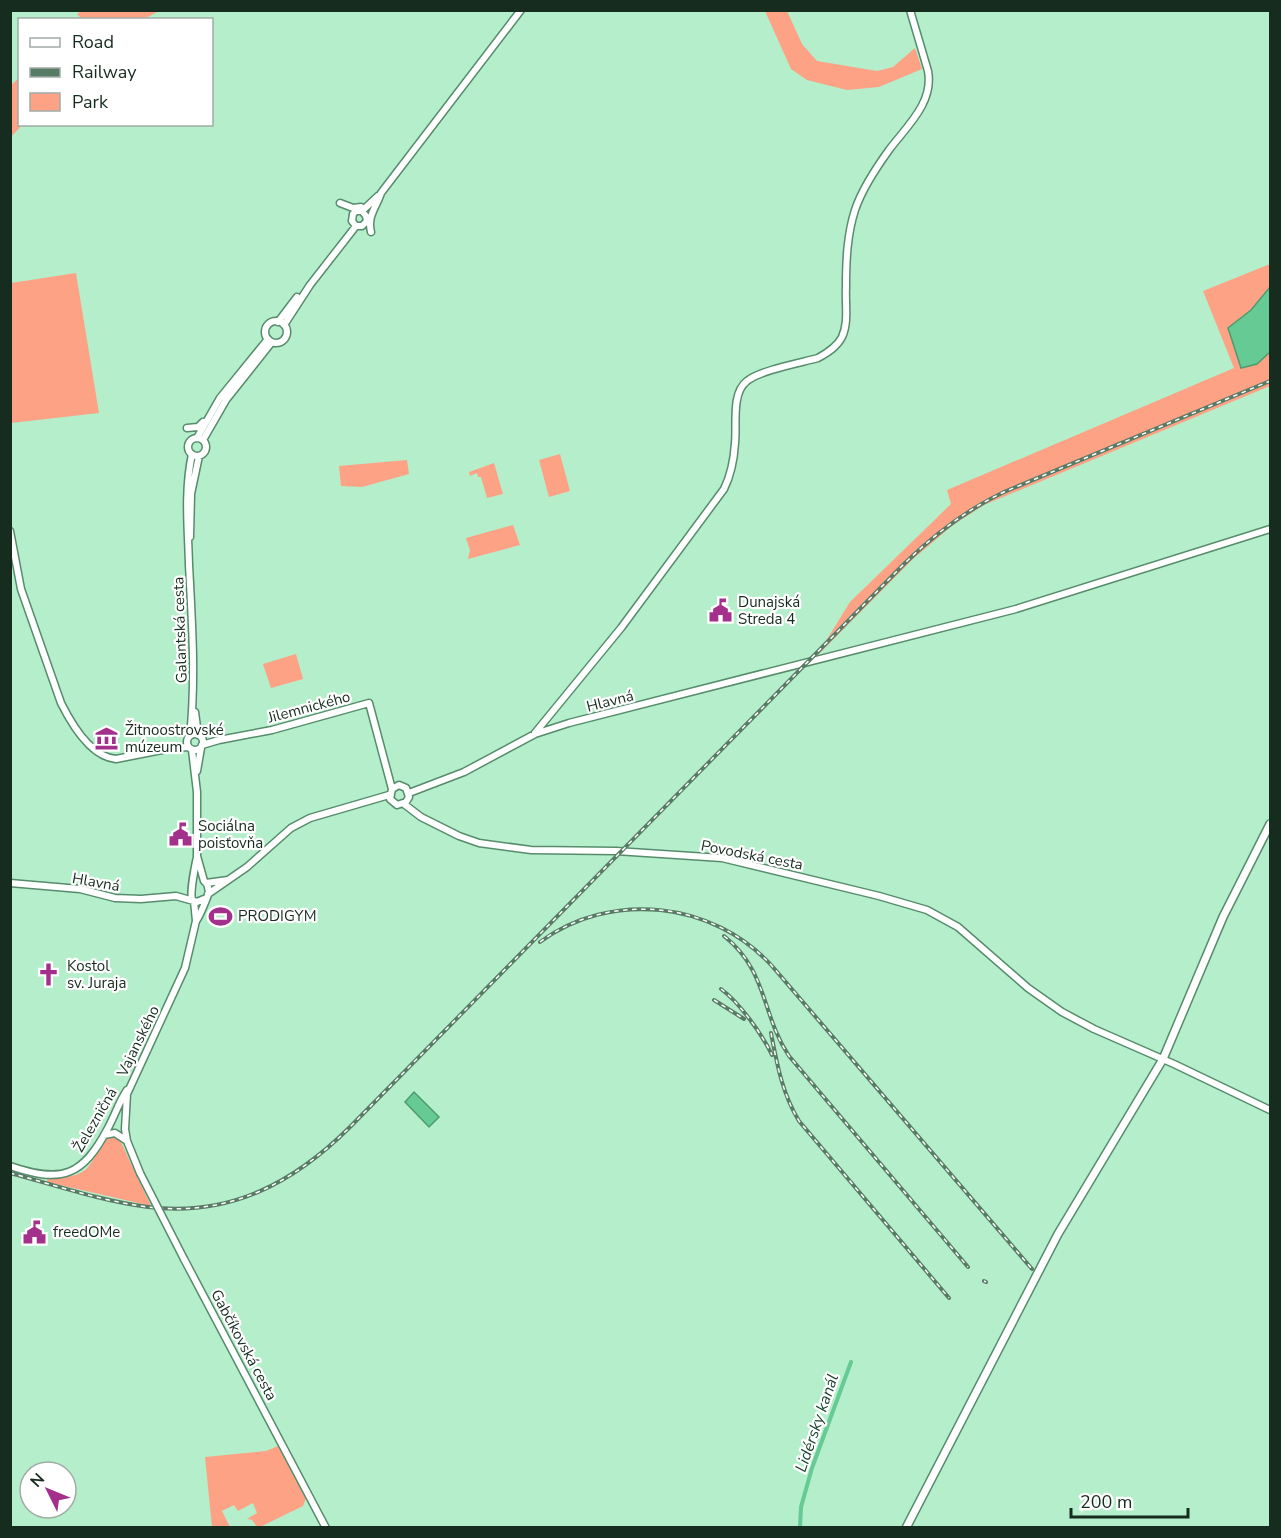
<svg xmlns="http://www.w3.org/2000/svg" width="1281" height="1538" viewBox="0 0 1281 1538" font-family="'Nunito Sans',sans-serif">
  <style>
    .green { fill: #fea286 }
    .water { fill: #65ca93; stroke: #4d9b70; stroke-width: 1.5 }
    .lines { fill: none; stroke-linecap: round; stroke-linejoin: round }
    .canal { stroke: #65ca93; stroke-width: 4 }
    .secondary-casing { stroke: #568c6c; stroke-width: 9 }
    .primary-casing { stroke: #568c6c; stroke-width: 10 }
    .secondary { stroke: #fff; stroke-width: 6 }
    .primary { stroke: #fff; stroke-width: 7 }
    .rail-casing { stroke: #577b65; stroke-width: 4 }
    .rail { stroke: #fff; stroke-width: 1.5; stroke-dasharray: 4.5; stroke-linecap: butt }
    .secondary-bridge-casing { stroke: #568c6c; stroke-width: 9; stroke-linecap: butt }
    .secondary-bridge { stroke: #fff; stroke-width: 6 }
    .labels { text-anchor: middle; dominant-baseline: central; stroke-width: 4.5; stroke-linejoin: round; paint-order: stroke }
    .poi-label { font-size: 15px; fill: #162c1f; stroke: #fff; text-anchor: start }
    .street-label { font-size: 15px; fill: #162c1f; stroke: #fff }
    .water-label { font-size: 16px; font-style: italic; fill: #1a452e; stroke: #fff }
  </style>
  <rect width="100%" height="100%" fill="#b5eeca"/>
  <path class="green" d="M 83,10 L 159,10 L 159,11 L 144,19 L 82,19 L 77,14 Z
    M 765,11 L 787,11 L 802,44 L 817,61 L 877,71 L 893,67 L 915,48 L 922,69 L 879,87 L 847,90 L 807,80 L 791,69 Z
    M 19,78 L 20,124 L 22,125 L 11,137 L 11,85 Z
    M 1270,264 L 1270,287 L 1251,310 L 1228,328 L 1269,353 L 1270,352 L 1270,386 L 984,505 L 953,525 L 913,559 L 816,657 L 850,602 L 951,504 L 947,490 L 1234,368 L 1203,291 Z
    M 76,273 L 99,413 L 11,423 L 11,283 Z
    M 560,454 L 570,491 L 549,497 L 539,460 Z
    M 407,460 L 409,474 L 362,487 L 341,486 L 339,466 Z
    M 494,463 L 503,494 L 487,498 L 481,477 L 478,477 L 477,473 L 470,476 L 469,472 Z
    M 513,525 L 520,545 L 468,559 L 470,550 L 466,538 Z
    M 296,654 L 303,679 L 271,688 L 263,664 Z
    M 110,1136 L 119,1138 L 151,1206 L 47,1182 L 48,1177 C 57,1176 70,1178 78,1174 C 94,1169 97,1145 110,1136 Z
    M 278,1446 L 306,1498 L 303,1506 L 258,1528 L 252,1520 L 247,1519 L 257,1513 L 253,1503 L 238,1511 L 234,1505 L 222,1511 L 230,1527 L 212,1527 L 205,1457 L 266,1451 Z"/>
  <path class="water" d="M 1270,287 L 1270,352 L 1257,364 L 1241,368 L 1228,328 L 1251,310 Z
    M 414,1092 L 439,1117 L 429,1127 L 405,1102 Z"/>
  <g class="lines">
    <path class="canal" d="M 800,1528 L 801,1507 L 812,1468 L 851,1362"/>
    <defs>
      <path id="secondary" d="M 340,203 L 353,208 L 361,207
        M 362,211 L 366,216 L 367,221 L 362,226 L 356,226 L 352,221 L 353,214 L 356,211 L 362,211 L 378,196
        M 371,232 C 367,216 376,208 381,193 L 521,10
        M265 332a11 11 0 1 1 22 0a11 11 0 1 1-22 0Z
        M 278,322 L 297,297
        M 284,325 L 310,285 L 356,226
        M 187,428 L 198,427 L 203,422
        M188 447a9 9 0 1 1 18 0a9 9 0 1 1-18 0Z
        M 197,438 L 220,398 L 268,339
        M 203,440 L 226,400 L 272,342
        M 10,531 L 21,589 L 61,703 C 71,723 91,757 116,759 L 172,748 L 188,747
        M 190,537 L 191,494 L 199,456
        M 195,712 L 198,735
        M 535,733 L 621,628 L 724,489 C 731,475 734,459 735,443 C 737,425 731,393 747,381 C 761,370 800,363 818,358 C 827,353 837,347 842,337 C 849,322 845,304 846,287 C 846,261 847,235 855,210 C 862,189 876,168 889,150 C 906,127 934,103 928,71 L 910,10
        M187 742a8 8 0 1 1 16 0a8 8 0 1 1-16 0Z
        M 190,736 C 196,679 192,622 189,565 C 188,527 184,492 192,454
        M 202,745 L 219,740 L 272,730 L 369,703 L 392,789 L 390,799 L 397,805 L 406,802 L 409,797 L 406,788 L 399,785 L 392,789
        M 192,750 L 197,792 L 197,856 L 204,881
        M 197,771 L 201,748
        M 409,793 L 464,772 L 535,734 L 569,723 L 1016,609 L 1270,529
        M 404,804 L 421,817 L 459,836 L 479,843 L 531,850 L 616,851 L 722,858 L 879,896 L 927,910 L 958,927 L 1028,988 L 1062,1012 L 1094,1029 L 1174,1064 L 1270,1110
        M 10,883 L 80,889 L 115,898 L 141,899 L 176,896 L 197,902 L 204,899
        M 206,883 L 228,880
        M 208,894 L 247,867 L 291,828 L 310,818 L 389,795
        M 192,899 C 190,892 195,866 197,857
        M 194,901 L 196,921
        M 104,1135 L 115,1133 L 127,1141
        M 10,1166 C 62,1184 83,1176 108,1128 C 115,1115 119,1102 127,1090
        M 140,1173 L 127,1141 L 125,1129 L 127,1094 L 185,968 L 196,921 C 199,918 207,898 209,892 L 207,883
        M 184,1259 L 326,1528"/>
      <path id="primary" d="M 906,1528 L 1058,1234 L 1163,1059 L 1223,917 L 1270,824"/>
    </defs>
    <use href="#secondary" class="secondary-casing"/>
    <use href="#primary" class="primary-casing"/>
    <use href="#secondary" class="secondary"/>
    <use href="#primary" class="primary"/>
    <defs>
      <path id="rail" d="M 724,936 C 768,971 761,1014 789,1056 L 968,1267
        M 540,942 C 611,890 713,901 772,966 L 1032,1269
        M 721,989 C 739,1002 762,1034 772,1055
        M 714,1000 L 744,1019
        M 771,1033 C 777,1064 782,1093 799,1121 L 949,1298
        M 10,1173 C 55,1185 101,1201 148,1207 C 230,1217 294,1183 351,1126 L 905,563 C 935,534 966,510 1004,492 L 1270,381
        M 984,1281 L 986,1282"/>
    </defs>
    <use href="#rail" class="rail-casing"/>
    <use href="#rail" class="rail"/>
    <defs>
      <path id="secondary-bridge" d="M 140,1173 L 184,1259"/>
    </defs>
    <use href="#secondary-bridge" class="secondary-bridge-casing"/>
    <use href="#secondary-bridge" class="secondary-bridge"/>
  </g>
  <defs>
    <symbol id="civic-bare" viewBox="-9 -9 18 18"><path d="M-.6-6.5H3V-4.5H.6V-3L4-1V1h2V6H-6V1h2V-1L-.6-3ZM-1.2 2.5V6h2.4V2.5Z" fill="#a3318c" stroke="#fff" stroke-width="2.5" paint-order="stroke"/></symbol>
    <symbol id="museum-bare" viewBox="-9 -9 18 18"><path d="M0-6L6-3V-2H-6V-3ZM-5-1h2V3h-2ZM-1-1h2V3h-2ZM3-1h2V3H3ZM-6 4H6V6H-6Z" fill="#a3318c" stroke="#fff" stroke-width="2.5" paint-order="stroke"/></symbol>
    <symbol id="stadium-bare" viewBox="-9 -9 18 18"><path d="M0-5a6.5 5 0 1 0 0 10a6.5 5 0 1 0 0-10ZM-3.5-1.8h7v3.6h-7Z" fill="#a3318c" stroke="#fff" stroke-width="2.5" paint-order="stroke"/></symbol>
    <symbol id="church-bare" viewBox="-9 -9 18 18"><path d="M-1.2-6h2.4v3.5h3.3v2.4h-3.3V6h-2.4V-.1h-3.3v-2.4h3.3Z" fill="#a3318c" stroke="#fff" stroke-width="2.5" paint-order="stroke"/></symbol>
  </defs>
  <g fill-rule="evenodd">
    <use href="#civic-bare" x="704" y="594" width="33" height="33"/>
    <use href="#museum-bare" x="90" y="722" width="33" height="33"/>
    <use href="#civic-bare" x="164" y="818" width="33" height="33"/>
    <use href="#stadium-bare" x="204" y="900" width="33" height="33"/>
    <use href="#church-bare" x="32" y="958" width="33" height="33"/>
    <use href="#civic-bare" x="18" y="1216" width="33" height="33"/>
  </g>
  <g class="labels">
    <g class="poi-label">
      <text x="738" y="602">Dunajská<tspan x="738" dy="17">Streda 4</tspan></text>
      <text x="125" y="730">Žitnoostrovské<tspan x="125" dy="17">múzeum</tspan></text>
      <text x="198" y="826">Sociálna<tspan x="198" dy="17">poisťovňa</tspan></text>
      <text x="238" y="916">PRODIGYM</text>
      <text x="67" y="966">Kostol<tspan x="67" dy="17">sv. Juraja</tspan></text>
      <text x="53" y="1232">freedOMe</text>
    </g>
    <g class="street-label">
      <text transform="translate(180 630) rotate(-92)">Galantská cesta</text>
      <text transform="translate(610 701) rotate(-14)">Hlavná</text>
      <text transform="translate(309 707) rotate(-15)">Jilemnického</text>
      <text transform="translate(752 855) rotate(11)">Povodská cesta</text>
      <text transform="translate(96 882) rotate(10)">Hlavná</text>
      <text transform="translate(138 1041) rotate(-64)">Vajanského</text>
      <text transform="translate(95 1120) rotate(-60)">Železničná</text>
      <text transform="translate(244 1345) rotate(62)">Gabčíkovská cesta</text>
    </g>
    <g class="water-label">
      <text transform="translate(817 1423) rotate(-71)">Lidérsky kanál</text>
    </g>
  </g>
  <rect width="1281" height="1538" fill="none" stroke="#162c1f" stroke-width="24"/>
  <rect x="18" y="18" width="195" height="108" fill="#ffffff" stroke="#a2aba5" stroke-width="1.5"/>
  <rect x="30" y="38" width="30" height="9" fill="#ffffff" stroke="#a2aba5" stroke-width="1.5"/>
  <text x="72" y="48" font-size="18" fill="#162c1f">Road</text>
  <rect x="30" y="68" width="30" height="9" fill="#577b65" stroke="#a2aba5" stroke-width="1.5"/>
  <text x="72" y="78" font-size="18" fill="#162c1f">Railway</text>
  <rect x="30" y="93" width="30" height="18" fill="#fea286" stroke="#a2aba5" stroke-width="1.5"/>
  <text x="72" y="108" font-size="18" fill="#162c1f">Park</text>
  <g transform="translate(48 1490) rotate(313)"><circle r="28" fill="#ffffff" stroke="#a2aba5" stroke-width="1.5"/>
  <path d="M0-4.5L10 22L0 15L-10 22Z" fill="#a3318c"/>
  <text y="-9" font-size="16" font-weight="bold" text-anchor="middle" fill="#162c1f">N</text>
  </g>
  <path d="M1071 1508v9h117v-9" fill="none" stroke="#162c1f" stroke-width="3"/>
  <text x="1080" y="1508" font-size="18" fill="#162c1f" stroke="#ffffff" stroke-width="4.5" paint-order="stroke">200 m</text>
</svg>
